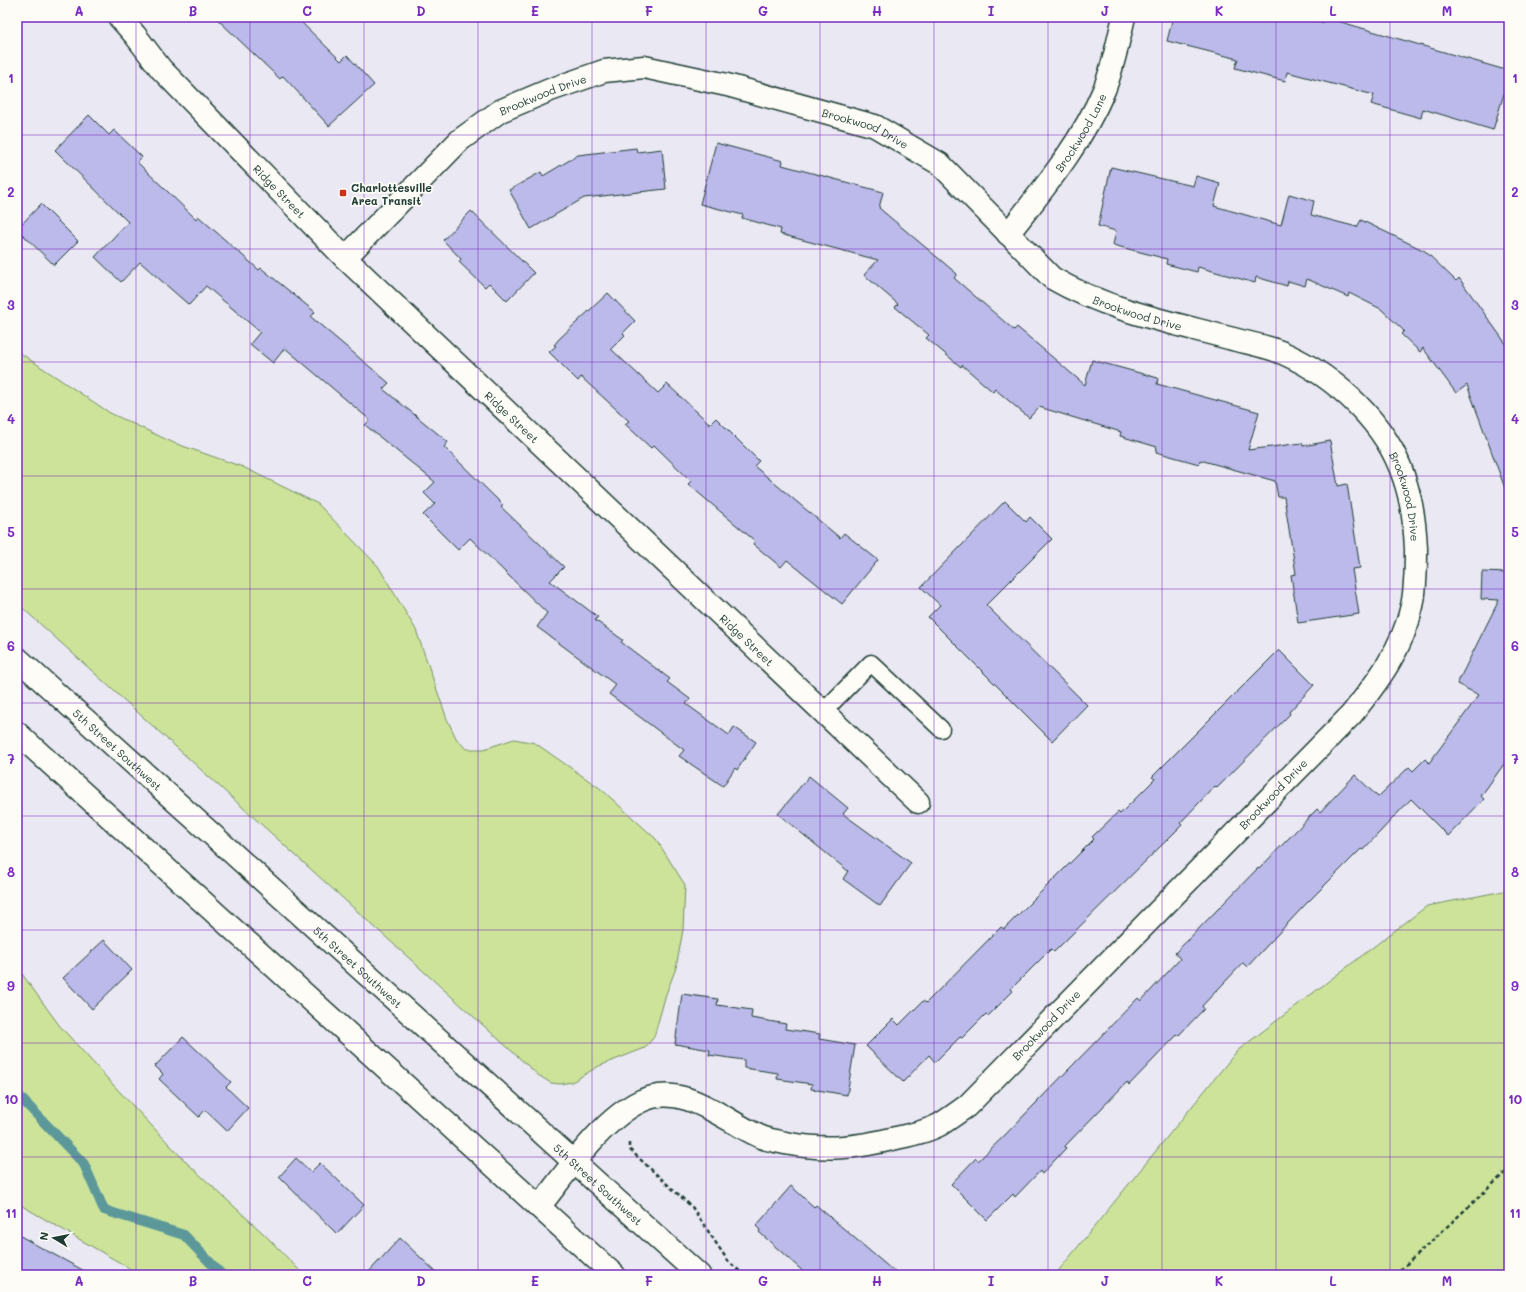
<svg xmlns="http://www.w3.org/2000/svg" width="1526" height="1292" viewBox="0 0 1526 1292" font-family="Mali,sans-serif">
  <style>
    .green { fill: #cce399; stroke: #769066 }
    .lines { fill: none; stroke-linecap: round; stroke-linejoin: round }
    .stream { stroke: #5c989a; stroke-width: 10 }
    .building { fill: #bcb9eb; stroke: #1f3d34 }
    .lane-casing { stroke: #1f3d34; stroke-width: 19 }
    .street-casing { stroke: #1f3d34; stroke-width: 25 }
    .secondary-casing { stroke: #1f3d34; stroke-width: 25 }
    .path { stroke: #1f3d34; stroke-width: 2.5; stroke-dasharray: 4 3; stroke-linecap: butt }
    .lane { stroke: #fdfcf7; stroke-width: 16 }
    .street { stroke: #fdfcf7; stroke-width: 22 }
    .secondary { stroke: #fdfcf7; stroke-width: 22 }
    .grid { fill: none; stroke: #7b2cbf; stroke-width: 1; stroke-opacity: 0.55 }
    .poi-dot { fill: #c8321e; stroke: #fdfcf7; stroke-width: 1.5 }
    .labels { text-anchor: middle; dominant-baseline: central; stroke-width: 3.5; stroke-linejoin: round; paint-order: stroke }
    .street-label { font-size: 11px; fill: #1f3d34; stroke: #fdfcf7 }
    .poi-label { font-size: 11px; font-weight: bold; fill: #1f3d34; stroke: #fdfcf7; text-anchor: start }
    .neatline { fill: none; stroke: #7b2cbf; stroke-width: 1.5 }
    .grid-label { font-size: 13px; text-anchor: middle; font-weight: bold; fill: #7b2cbf }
  </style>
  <rect width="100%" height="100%" fill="#eae8f3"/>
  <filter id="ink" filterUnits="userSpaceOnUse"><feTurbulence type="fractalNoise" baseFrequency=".025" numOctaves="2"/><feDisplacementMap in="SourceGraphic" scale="8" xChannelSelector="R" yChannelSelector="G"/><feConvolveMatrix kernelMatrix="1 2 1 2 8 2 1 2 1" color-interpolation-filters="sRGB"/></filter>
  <g filter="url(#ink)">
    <path class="green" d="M 17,351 L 110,413 L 174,443 L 243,467 L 318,504 L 378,566 L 416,630 L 447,719 L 456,738 L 466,749 L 484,749 L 514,739 L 535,743 L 601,789 L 656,839 L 685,885 L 683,930 L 676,968 L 666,994 L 654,1037 L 645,1048 L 599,1066 L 572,1082 L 560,1084 L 551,1083 L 538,1075 L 17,603 Z
      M 1509,890 L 1509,1275 L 1055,1275 L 1237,1051 L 1427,906 Z
      M 17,967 L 59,1025 L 117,1089 L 187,1163 L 265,1235 L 304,1275 L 141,1275 L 17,1203 Z"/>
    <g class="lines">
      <path class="stream" d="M 17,1094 L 84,1164 L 104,1210 L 184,1235 L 222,1275"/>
    </g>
    <path class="building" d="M 215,17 L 296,17 L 341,61 L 347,55 L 374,85 L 329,126 L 283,76 L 280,79 Z
      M 1173,17 L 1299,17 L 1323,23 L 1324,17 L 1509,71 L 1509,77 L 1493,130 L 1423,109 L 1421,118 L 1371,104 L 1374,95 L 1287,72 L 1285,81 L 1235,68 L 1238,59 L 1167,41 Z
      M 89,115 L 109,135 L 114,130 L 142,157 L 137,162 L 196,219 L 198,216 L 259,270 L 261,268 L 315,312 L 311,317 L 389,383 L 383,389 L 448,442 L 444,447 L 503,505 L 501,507 L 564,567 L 550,581 L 598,617 L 595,620 L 623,640 L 621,642 L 670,679 L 667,682 L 690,699 L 686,704 L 729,735 L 734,727 L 756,742 L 737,770 L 735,768 L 723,786 L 679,756 L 684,750 L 609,694 L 616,685 L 537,627 L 547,613 L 470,538 L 458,550 L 423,515 L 435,504 L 424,493 L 435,482 L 365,425 L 370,420 L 285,348 L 273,363 L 250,344 L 260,332 L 206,286 L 189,305 L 140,262 L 121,282 L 95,257 L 128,222 L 55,150 Z
      M 716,143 L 783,161 L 782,165 L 883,192 L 879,208 L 957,274 L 954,278 L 1014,330 L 1017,327 L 1085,385 L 1092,360 L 1158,378 L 1157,384 L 1259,412 L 1248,450 L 1302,443 L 1303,446 L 1330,441 L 1338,486 L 1347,484 L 1360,568 L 1352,569 L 1359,614 L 1298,623 L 1291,575 L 1296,574 L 1284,497 L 1278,497 L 1275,481 L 1200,460 L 1199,464 L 1156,452 L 1157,447 L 1120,436 L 1121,432 L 1039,407 L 1029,418 L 995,389 L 993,392 L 962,365 L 961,367 L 926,338 L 929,335 L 895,307 L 898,304 L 864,275 L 878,260 L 780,234 L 781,229 L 742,218 L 743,215 L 700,204 Z
      M 636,148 L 637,152 L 662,149 L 666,189 L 584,198 L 531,229 L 509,190 L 541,172 L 543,176 L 578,155 Z
      M 1111,167 L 1193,186 L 1196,176 L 1220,183 L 1214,206 L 1281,225 L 1289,194 L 1314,201 L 1311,215 L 1357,227 L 1361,220 L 1425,251 L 1456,281 L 1459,278 L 1509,348 L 1509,491 L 1506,491 L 1467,385 L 1456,393 L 1423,348 L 1420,352 L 1401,334 L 1404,331 L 1381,309 L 1349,293 L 1348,297 L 1307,279 L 1305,286 L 1288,281 L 1287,286 L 1256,277 L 1255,283 L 1198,267 L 1197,272 L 1166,264 L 1167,259 L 1113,245 L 1116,231 L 1098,226 Z
      M 41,204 L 78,241 L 54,265 L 17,229 Z
      M 471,211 L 534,273 L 507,301 L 489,283 L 485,287 L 459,262 L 461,259 L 443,240 Z
      M 608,293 L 635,321 L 623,333 L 625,335 L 611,349 L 658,393 L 667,384 L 710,424 L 716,418 L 759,461 L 754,466 L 840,538 L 844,533 L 878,560 L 842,604 L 787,560 L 781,567 L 753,544 L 755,541 L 688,484 L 691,481 L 654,445 L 651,448 L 625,424 L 629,421 L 581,377 L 578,381 L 549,352 L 556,346 L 554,345 L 559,339 Z
      M 1005,501 L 1026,522 L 1030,517 L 1052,539 L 986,605 L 1087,705 L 1052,741 L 928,617 L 940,605 L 921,587 Z
      M 1482,572 L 1509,573 L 1509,757 L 1481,796 L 1484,799 L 1448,836 L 1411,799 L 1363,850 L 1361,849 L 1303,907 L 1247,967 L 1243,963 L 1202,1006 L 1204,1009 L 1178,1036 L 1177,1035 L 1129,1085 L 1127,1082 L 1065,1146 L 1066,1148 L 1042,1174 L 1040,1171 L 1015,1197 L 1013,1194 L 987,1220 L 951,1184 L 976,1158 L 978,1161 L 1004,1136 L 1138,998 L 1141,1001 L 1180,959 L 1175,953 L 1258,868 L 1259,869 L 1317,809 L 1320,812 L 1355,775 L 1378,797 L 1409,767 L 1413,771 L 1425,759 L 1429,763 L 1479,695 L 1457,684 L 1499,600 L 1481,599 Z
      M 1279,650 L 1314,685 L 1289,712 L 1290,714 L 1217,788 L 1215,786 L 1180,823 L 1182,825 L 1054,952 L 1051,949 L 1011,989 L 1013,991 L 988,1016 L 986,1014 L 962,1038 L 960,1037 L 935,1062 L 929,1055 L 903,1082 L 866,1046 L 893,1019 L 899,1025 L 923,1001 L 926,1003 L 1001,927 L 1004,929 L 1094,839 L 1092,837 L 1118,812 L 1120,814 L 1155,779 L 1152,777 Z
      M 809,776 L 848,808 L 843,814 L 911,863 L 880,906 L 843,879 L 848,871 L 778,814 Z
      M 104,940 L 132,970 L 92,1009 L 63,978 Z
      M 682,994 L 718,999 L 717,1005 L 752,1010 L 751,1018 L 786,1024 L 785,1029 L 820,1034 L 819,1039 L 855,1045 L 847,1095 L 811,1089 L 812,1084 L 777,1079 L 778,1073 L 744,1068 L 744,1060 L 709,1055 L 710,1050 L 675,1044 Z
      M 183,1037 L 231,1082 L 226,1087 L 248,1108 L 227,1131 L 205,1110 L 199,1117 L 159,1079 L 163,1074 L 155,1066 Z
      M 296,1158 L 311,1172 L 320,1163 L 364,1205 L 337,1234 L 279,1177 Z
      M 791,1186 L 814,1207 L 816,1205 L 898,1275 L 807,1275 L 759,1232 L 760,1230 L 756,1226 Z
      M 17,1234 L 38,1246 L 92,1275 L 17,1275 Z
      M 400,1238 L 439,1275 L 366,1275 Z"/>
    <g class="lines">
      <defs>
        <path id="lane" d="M 823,712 L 871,663 L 941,729"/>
        <g id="street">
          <path id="s1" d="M 119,17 L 135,35 L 161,69 L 345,258 L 918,802"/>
          <path id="s2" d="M 1008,234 C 1044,188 1081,144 1104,90 C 1113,68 1118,41 1124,17"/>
          <path id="s3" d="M 345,258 L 460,140 L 500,111 L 550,90 L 604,71 L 644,67 L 727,85 L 875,126 L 940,164 L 1052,278 C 1107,310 1169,322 1229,338 C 1247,343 1268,346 1285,354 C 1336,377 1387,424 1404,478 C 1412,501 1415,525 1416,549 C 1416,568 1416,588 1412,606 C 1403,648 1377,683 1351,715 L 967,1106 C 958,1112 949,1119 939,1125 C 926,1132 910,1135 896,1138 C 856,1148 825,1151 785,1143 C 777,1141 767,1140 759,1136 C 723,1120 683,1081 641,1101 C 602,1119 566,1173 539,1207"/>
        </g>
        <g id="secondary">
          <path id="s4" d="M 17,658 L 699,1275"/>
          <path d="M 17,733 L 614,1275"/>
        </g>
      </defs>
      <use href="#lane" class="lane-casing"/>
      <use href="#street" class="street-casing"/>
      <use href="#secondary" class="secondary-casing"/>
      <path class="path" d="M 629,1143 L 629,1149 L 692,1207 L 728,1261 L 744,1275
        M 1395,1275 L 1509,1169"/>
      <use href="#lane" class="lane"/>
      <use href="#street" class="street"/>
      <use href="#secondary" class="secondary"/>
    </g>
  </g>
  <path class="grid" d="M 136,17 L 136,1275M 250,17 L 250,1275M 364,17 L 364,1275M 478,17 L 478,1275M 592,17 L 592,1275M 706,17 L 706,1275M 820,17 L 820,1275M 934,17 L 934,1275M 1048,17 L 1048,1275M 1162,17 L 1162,1275M 1276,17 L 1276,1275M 1390,17 L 1390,1275M 17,135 L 1509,135M 17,249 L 1509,249M 17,362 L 1509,362M 17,476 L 1509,476M 17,589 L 1509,589M 17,703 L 1509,703M 17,816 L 1509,816M 17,930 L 1509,930M 17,1043 L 1509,1043M 17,1157 L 1509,1157"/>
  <rect class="poi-dot" x="339" y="189" width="8" height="8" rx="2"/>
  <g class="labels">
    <g class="street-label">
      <text stroke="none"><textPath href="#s3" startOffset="260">Brookwood Drive</textPath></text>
      <text stroke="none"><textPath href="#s3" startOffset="596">Brookwood Drive</textPath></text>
      <text stroke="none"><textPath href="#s2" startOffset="125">Brockwood Lane</textPath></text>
      <text stroke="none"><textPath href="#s1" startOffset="237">Ridge Street</textPath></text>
      <text stroke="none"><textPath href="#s3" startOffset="932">Brookwood Drive</textPath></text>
      <text stroke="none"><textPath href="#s1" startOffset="561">Ridge Street</textPath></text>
      <text stroke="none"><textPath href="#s3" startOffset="1280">Brookwood Drive</textPath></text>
      <text stroke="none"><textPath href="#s1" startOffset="885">Ridge Street</textPath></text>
      <text stroke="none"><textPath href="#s4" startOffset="136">5th Street Southwest</textPath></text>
      <text transform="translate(1273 794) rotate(-46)">Brookwood Drive</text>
      <text stroke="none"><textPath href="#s4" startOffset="460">5th Street Southwest</textPath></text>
      <text transform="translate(1046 1025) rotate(-46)">Brookwood Drive</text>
      <text stroke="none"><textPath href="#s4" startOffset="784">5th Street Southwest</textPath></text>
    </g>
    <g class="poi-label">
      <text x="351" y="187">Charlottesville<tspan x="351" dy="13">Area Transit</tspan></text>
    </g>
  </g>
  <rect width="1526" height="1292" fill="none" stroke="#fdfcf7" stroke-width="44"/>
  <g transform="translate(54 1238) rotate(280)" stroke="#fdfcf7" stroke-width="3" paint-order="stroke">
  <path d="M0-3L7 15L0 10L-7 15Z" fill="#1f3d34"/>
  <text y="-6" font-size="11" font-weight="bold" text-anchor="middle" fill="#1f3d34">N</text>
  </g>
  <rect x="22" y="22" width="1482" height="1248" class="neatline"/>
  <g class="grid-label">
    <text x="79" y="16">A</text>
    <text x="193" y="16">B</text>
    <text x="307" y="16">C</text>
    <text x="421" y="16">D</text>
    <text x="535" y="16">E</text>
    <text x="649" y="16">F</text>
    <text x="763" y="16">G</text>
    <text x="877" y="16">H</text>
    <text x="991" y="16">I</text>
    <text x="1105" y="16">J</text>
    <text x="1219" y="16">K</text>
    <text x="1333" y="16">L</text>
    <text x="1447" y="16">M</text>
    <text x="11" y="83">1</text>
    <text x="1515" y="83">1</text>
    <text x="11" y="197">2</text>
    <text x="1515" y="197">2</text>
    <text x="11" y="310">3</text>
    <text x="1515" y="310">3</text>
    <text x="11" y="424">4</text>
    <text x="1515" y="424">4</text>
    <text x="11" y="537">5</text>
    <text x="1515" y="537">5</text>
    <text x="11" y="651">6</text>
    <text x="1515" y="651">6</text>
    <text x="11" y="764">7</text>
    <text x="1515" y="764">7</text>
    <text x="11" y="877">8</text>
    <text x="1515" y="877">8</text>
    <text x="11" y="991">9</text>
    <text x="1515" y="991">9</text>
    <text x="11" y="1104">10</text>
    <text x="1515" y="1104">10</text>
    <text x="11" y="1218">11</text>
    <text x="1515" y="1218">11</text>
    <text x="79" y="1286">A</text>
    <text x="193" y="1286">B</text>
    <text x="307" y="1286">C</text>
    <text x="421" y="1286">D</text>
    <text x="535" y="1286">E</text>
    <text x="649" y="1286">F</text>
    <text x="763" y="1286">G</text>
    <text x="877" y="1286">H</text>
    <text x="991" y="1286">I</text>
    <text x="1105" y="1286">J</text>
    <text x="1219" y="1286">K</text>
    <text x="1333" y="1286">L</text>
    <text x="1447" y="1286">M</text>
  </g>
</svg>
